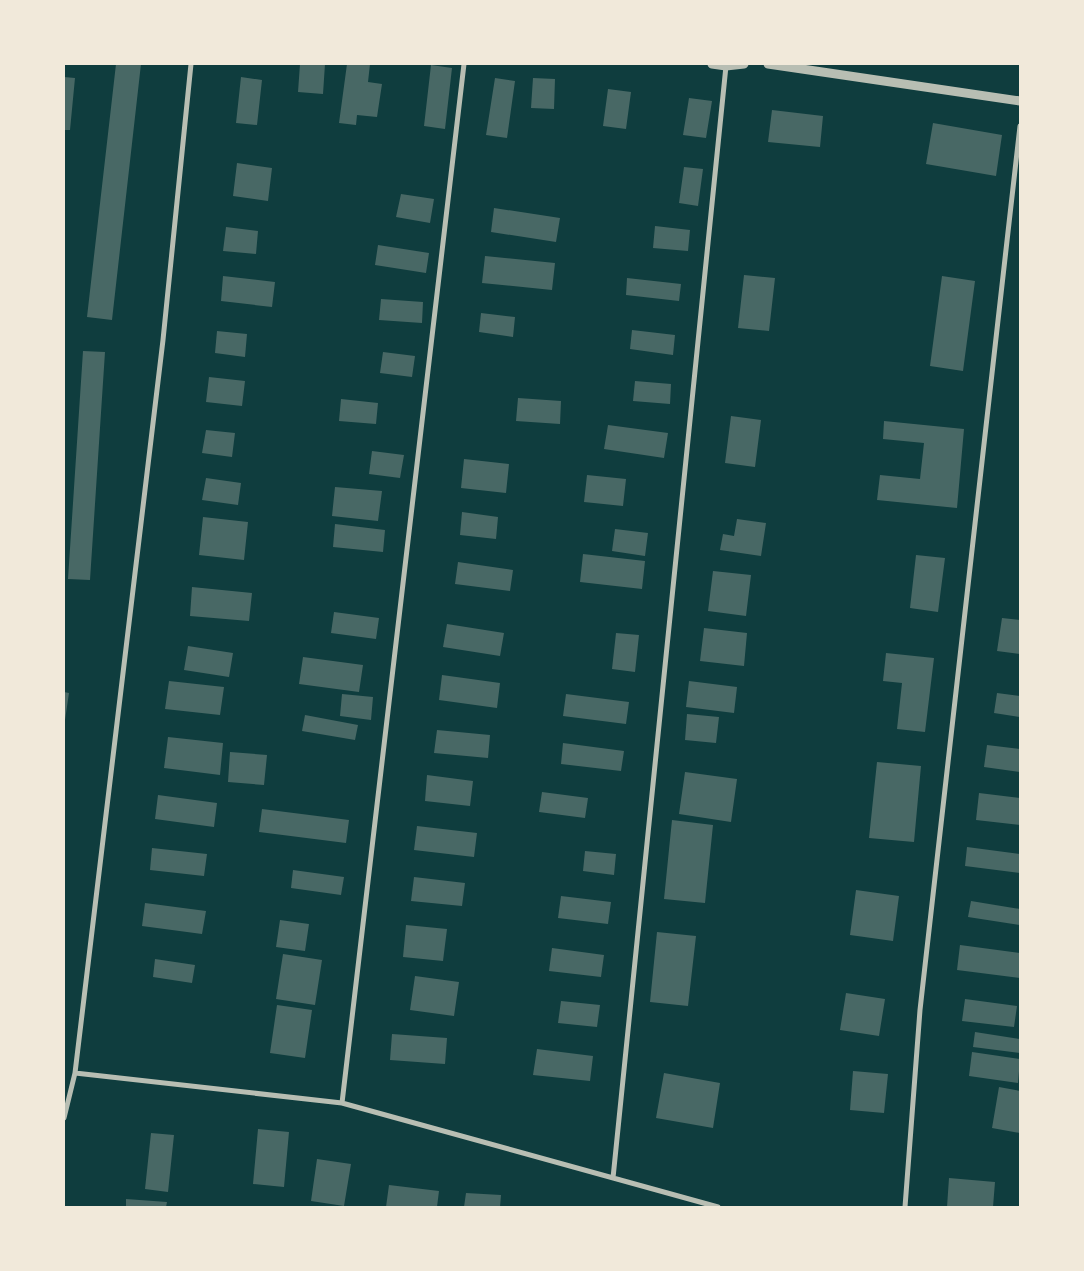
<svg xmlns="http://www.w3.org/2000/svg" width="1084" height="1271" viewBox="0 0 1084 1271" font-family="Mulish,sans-serif">
  <style>
    .building { fill: #486865 }
    .lines { fill: none; stroke-linecap: round; stroke-linejoin: round }
    .minor { stroke: #b8beb3; stroke-width: 5 }
    .tertiary { stroke: #b8beb3; stroke-width: 9 }
  </style>
  <rect width="100%" height="100%" fill="#0f3d3e"/>
  <path class="building" d="M 116,64 L 141,64 L 112,320 L 87,317 Z
    M 300,64 L 325,64 L 323,94 L 298,92 Z
    M 347,64 L 370,64 L 368,82 L 382,84 L 377,117 L 357,115 L 356,125 L 339,123 Z
    M 431,65 L 452,68 L 445,129 L 424,126 Z
    M 64,77 L 75,78 L 70,130 L 64,130 Z
    M 241,77 L 262,80 L 257,125 L 236,123 Z
    M 495,78 L 515,81 L 507,138 L 486,135 Z
    M 533,78 L 555,79 L 554,109 L 531,108 Z
    M 608,89 L 631,92 L 626,129 L 603,126 Z
    M 689,98 L 712,101 L 706,138 L 683,135 Z
    M 772,110 L 823,116 L 820,147 L 768,142 Z
    M 933,123 L 1002,135 L 996,176 L 926,164 Z
    M 237,163 L 272,168 L 268,201 L 233,196 Z
    M 684,167 L 703,169 L 698,206 L 679,203 Z
    M 401,194 L 434,199 L 430,223 L 396,217 Z
    M 494,208 L 560,218 L 556,242 L 491,232 Z
    M 655,226 L 690,230 L 688,251 L 653,248 Z
    M 226,227 L 258,231 L 256,254 L 223,251 Z
    M 378,245 L 429,253 L 426,273 L 375,265 Z
    M 485,256 L 555,263 L 552,290 L 482,283 Z
    M 744,275 L 775,278 L 769,331 L 738,328 Z
    M 223,276 L 275,282 L 272,307 L 221,301 Z
    M 942,276 L 975,281 L 963,371 L 930,366 Z
    M 627,278 L 681,284 L 679,301 L 626,295 Z
    M 381,299 L 423,302 L 422,323 L 379,320 Z
    M 481,313 L 515,317 L 513,337 L 479,332 Z
    M 632,330 L 675,335 L 673,355 L 630,349 Z
    M 217,331 L 247,334 L 245,357 L 215,353 Z
    M 83,351 L 105,352 L 90,580 L 68,579 Z
    M 383,352 L 415,356 L 412,377 L 380,373 Z
    M 209,377 L 245,381 L 242,406 L 206,402 Z
    M 635,381 L 671,384 L 670,404 L 633,401 Z
    M 518,398 L 561,401 L 560,424 L 516,421 Z
    M 341,399 L 378,403 L 376,424 L 339,421 Z
    M 731,416 L 761,420 L 755,467 L 725,463 Z
    M 884,421 L 964,429 L 957,508 L 877,500 L 880,475 L 920,479 L 924,443 L 883,439 Z
    M 608,425 L 668,433 L 664,458 L 604,449 Z
    M 206,430 L 235,433 L 232,457 L 202,453 Z
    M 372,451 L 404,455 L 400,478 L 369,474 Z
    M 464,459 L 509,464 L 506,493 L 461,488 Z
    M 587,475 L 626,479 L 623,506 L 584,502 Z
    M 206,478 L 241,483 L 238,505 L 202,500 Z
    M 335,487 L 382,491 L 378,521 L 332,516 Z
    M 462,512 L 498,517 L 496,539 L 460,535 Z
    M 203,517 L 248,522 L 244,560 L 199,555 Z
    M 737,519 L 766,523 L 761,556 L 720,550 L 723,534 L 734,536 Z
    M 335,524 L 385,530 L 383,552 L 333,547 Z
    M 615,529 L 648,533 L 645,556 L 612,551 Z
    M 583,554 L 645,561 L 642,589 L 580,582 Z
    M 916,555 L 945,558 L 938,612 L 910,608 Z
    M 458,562 L 513,570 L 510,591 L 455,584 Z
    M 713,571 L 751,575 L 746,616 L 708,611 Z
    M 192,587 L 252,593 L 249,621 L 190,616 Z
    M 334,612 L 379,618 L 376,639 L 331,633 Z
    M 1002,618 L 1020,620 L 1020,654 L 997,651 Z
    M 447,624 L 504,633 L 500,656 L 443,647 Z
    M 704,628 L 747,633 L 744,666 L 700,661 Z
    M 616,633 L 639,635 L 635,672 L 612,669 Z
    M 188,646 L 233,653 L 229,677 L 184,670 Z
    M 886,653 L 934,658 L 925,732 L 897,729 L 902,683 L 883,681 Z
    M 303,657 L 363,665 L 359,692 L 299,684 Z
    M 442,675 L 500,683 L 497,708 L 439,700 Z
    M 169,681 L 224,687 L 220,715 L 165,709 Z
    M 689,681 L 737,687 L 734,713 L 686,707 Z
    M 64,692 L 69,693 L 65,720 L 64,720 Z
    M 997,693 L 1020,696 L 1020,717 L 994,713 Z
    M 342,694 L 373,697 L 371,720 L 340,716 Z
    M 566,694 L 629,702 L 626,724 L 563,716 Z
    M 687,714 L 719,717 L 716,743 L 685,740 Z
    M 305,715 L 358,725 L 355,740 L 302,731 Z
    M 437,730 L 490,735 L 488,758 L 434,753 Z
    M 168,737 L 223,743 L 220,775 L 164,768 Z
    M 563,743 L 624,751 L 621,771 L 561,764 Z
    M 987,745 L 1020,749 L 1020,772 L 984,767 Z
    M 230,752 L 267,755 L 264,785 L 228,782 Z
    M 877,762 L 921,766 L 914,842 L 869,838 Z
    M 685,772 L 737,779 L 731,822 L 679,814 Z
    M 427,775 L 473,781 L 470,806 L 425,801 Z
    M 542,792 L 588,798 L 585,818 L 539,812 Z
    M 979,793 L 1020,798 L 1020,825 L 976,820 Z
    M 158,795 L 217,803 L 214,827 L 155,819 Z
    M 262,809 L 349,820 L 346,843 L 259,832 Z
    M 672,820 L 713,825 L 705,903 L 664,899 Z
    M 417,826 L 477,833 L 474,857 L 414,850 Z
    M 967,847 L 1020,854 L 1020,873 L 965,866 Z
    M 152,848 L 207,854 L 204,876 L 150,870 Z
    M 585,851 L 616,854 L 614,875 L 583,871 Z
    M 293,870 L 344,877 L 341,895 L 291,888 Z
    M 414,877 L 465,883 L 462,906 L 411,901 Z
    M 856,890 L 899,896 L 893,941 L 850,935 Z
    M 561,896 L 611,902 L 608,924 L 558,918 Z
    M 971,901 L 1020,909 L 1020,925 L 968,917 Z
    M 145,903 L 206,911 L 202,934 L 142,926 Z
    M 280,920 L 309,924 L 305,951 L 276,947 Z
    M 406,925 L 447,929 L 443,961 L 403,957 Z
    M 657,932 L 696,936 L 688,1006 L 650,1002 Z
    M 960,945 L 1020,953 L 1020,978 L 957,970 Z
    M 552,948 L 604,955 L 601,977 L 549,971 Z
    M 283,954 L 322,960 L 315,1005 L 276,999 Z
    M 155,959 L 195,965 L 192,983 L 153,977 Z
    M 415,976 L 459,982 L 454,1016 L 410,1010 Z
    M 846,993 L 885,999 L 879,1036 L 840,1030 Z
    M 965,999 L 1017,1006 L 1014,1027 L 962,1021 Z
    M 561,1001 L 600,1005 L 597,1027 L 558,1023 Z
    M 277,1005 L 312,1010 L 305,1058 L 270,1053 Z
    M 975,1032 L 1020,1039 L 1020,1053 L 973,1047 Z
    M 392,1034 L 447,1038 L 445,1064 L 390,1060 Z
    M 537,1049 L 593,1056 L 590,1081 L 533,1075 Z
    M 972,1052 L 1020,1059 L 1018,1083 L 969,1076 Z
    M 853,1071 L 888,1074 L 884,1113 L 850,1110 Z
    M 664,1073 L 720,1083 L 713,1128 L 656,1118 Z
    M 999,1087 L 1020,1091 L 1020,1133 L 992,1128 Z
    M 258,1129 L 289,1132 L 284,1187 L 253,1184 Z
    M 151,1133 L 174,1135 L 168,1192 L 145,1189 Z
    M 317,1159 L 351,1164 L 344,1206 L 311,1201 Z
    M 949,1178 L 995,1182 L 993,1207 L 947,1207 Z
    M 389,1185 L 439,1191 L 437,1207 L 386,1207 Z
    M 466,1193 L 501,1195 L 500,1207 L 464,1207 Z
    M 126,1199 L 167,1202 L 166,1207 L 126,1207 Z"/>
  <g class="lines">
    <path class="minor" d="M 75,1073 L 342,1103 L 718,1207
      M 342,1103 L 464,64
      M 64,1118 L 75,1073 L 163,340 L 191,64
      M 613,1178 L 726,66
      M 905,1207 L 920,1010 L 1020,126"/>
    <path class="tertiary" d="M 712,64 L 726,66 L 744,64
      M 768,64 L 1020,101"/>
  </g>
  <rect width="1084" height="1271" fill="none" stroke="#f1e9da" stroke-width="130"/>
</svg>
